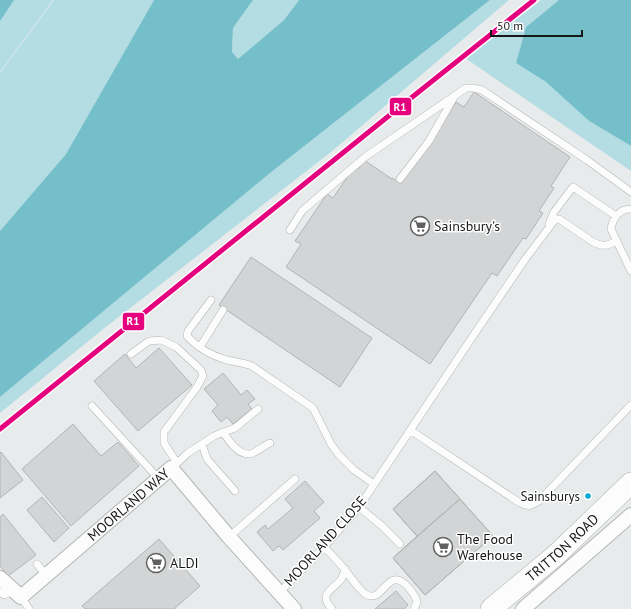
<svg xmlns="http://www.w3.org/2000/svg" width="631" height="609" viewBox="0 0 631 609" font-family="'PT Sans',sans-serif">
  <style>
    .green { fill: #b3dde3 }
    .water { fill: #74bfca }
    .building { fill: #d3d4d5; stroke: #b2b4b4 }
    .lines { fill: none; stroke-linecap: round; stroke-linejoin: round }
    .lane-casing { stroke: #b3b5b5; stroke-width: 8 }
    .street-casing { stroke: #b3b5b5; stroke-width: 16 }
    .primary-casing { stroke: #b3b5b5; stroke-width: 22 }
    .lane { stroke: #fcfcfc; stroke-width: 7 }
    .street { stroke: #fcfcfc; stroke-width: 14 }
    .primary { stroke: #fcfcfc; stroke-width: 21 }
    .rail-1-casing { stroke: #fff; stroke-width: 8 }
    .rail-1 { stroke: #e5007d; stroke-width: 5 }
    .bus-dot { fill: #00a9ce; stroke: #fff; stroke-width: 1.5 }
    .labels { text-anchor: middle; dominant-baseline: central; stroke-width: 3; stroke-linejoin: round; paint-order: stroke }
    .bus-label { font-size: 13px; fill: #161818; stroke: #fff; text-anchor: end }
    .poi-label { font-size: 14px; fill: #161818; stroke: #fff; text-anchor: start }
    .street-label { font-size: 14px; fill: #161818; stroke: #fff }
    .line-badge { stroke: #fff; stroke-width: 1.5 }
    .badge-label { font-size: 11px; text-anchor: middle; font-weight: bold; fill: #fff }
  </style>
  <rect width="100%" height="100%" fill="#e8ebec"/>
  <path class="green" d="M 0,0 L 53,0 L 0,72 Z
    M 54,0 L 154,0 L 66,154 L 0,231 L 0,73 Z
    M 253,0 L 299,0 L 284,20 L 237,60 L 232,52 L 233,28 Z
    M 490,0 L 509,0 L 331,152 L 102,330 L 0,413 L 0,397 L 270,173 Z
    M 541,0 L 559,0 L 526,27 L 516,63 L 546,82 L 589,121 L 631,146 L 631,171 L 465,58 Z"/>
  <path class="water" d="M 0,0 L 14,0 L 0,21 Z
    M 154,0 L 253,0 L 233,28 L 232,52 L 238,59 L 284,20 L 299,0 L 490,0 L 270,173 L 0,397 L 0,231 L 66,154 Z
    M 559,0 L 631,0 L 631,146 L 589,121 L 546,82 L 516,63 L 526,27 Z"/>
  <path class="building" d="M 474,92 L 570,157 L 551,186 L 554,188 L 539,211 L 543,213 L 526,239 L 523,238 L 497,276 L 492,273 L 430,364 L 286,267 L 301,244 L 295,241 L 327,194 L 333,198 L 355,166 L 358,169 L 364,160 L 392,179 L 392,178 L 401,183 L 456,102 L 464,107 Z
    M 251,257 L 372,338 L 340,387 L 219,305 Z
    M 159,348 L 192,385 L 138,431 L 94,381 L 125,354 L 136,368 Z
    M 223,373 L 241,395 L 247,390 L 255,399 L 248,404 L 252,409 L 233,424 L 227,417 L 221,422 L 212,411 L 218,405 L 204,389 Z
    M 73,424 L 101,456 L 118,442 L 139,466 L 71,526 L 22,469 Z
    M 1,452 L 23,480 L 0,498 L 0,453 Z
    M 435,471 L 493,536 L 425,595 L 393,558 L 417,536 L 393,509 Z
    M 435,471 L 460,499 L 417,536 L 393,509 Z
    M 305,481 L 324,502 L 314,511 L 320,518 L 283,550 L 279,546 L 273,551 L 257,532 L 265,525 L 268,529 L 293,508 L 285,499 Z
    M 42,497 L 69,528 L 54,542 L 27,510 Z
    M 460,499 L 493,536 L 425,595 L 393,558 Z
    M 3,514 L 36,555 L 8,576 L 0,566 L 0,517 Z
    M 159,539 L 200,586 L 174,609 L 85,609 L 82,606 Z
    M 396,591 L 408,605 L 404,609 L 375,609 Z"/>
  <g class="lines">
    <defs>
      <path id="lane" d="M 400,179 L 429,141 L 454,97
        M 631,209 C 619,209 613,218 611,229 L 631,271
        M 549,224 L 554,212 L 573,187 L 616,216
        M 290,230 L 302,211 L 365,157 L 466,88 L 473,88 L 482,90 L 587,160 L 631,192
        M 211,300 L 188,331 L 187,336 C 198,348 212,356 227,360 C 236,362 244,363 252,366 L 313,408 L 331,444 L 339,455 L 354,470 L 374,484
        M 200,347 L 223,310
        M 131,354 L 149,341 L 161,340 L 176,347 L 201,370 L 203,376 L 197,387 L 164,432 L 164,443 L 177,463
        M 92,406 L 159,479
        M 410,430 L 520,503 C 529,507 530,506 539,501 L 631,405
        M 223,432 C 229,441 238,455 250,454 C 255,453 265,445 270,443
        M 202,444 L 207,459 L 235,491
        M 174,466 L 188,453 L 214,436 L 235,428 L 258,409
        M 359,507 L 382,526 L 400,544
        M 229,537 L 295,479
        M 324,547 C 331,554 339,562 345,570 C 351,577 359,591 367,595 C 384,603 388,564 408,587 C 412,592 416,596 417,602 L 414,609
        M 37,564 L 46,575
        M 0,592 L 4,595 L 14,590
        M 280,592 L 324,547 L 359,507 L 471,339 L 526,258 L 554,221 L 556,219 L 559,219 L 593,242 C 603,247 607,246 617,241
        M 21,597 L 29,609
        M 332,609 C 317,593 334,590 342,578 C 343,576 344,572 345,569"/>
      <g id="street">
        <path id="s1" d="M 0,578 L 21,597 L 171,468 L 229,537 L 294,609"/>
        <path d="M 523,609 L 631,515"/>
      </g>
      <g id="primary">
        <path id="s2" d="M 491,609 L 556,555 L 631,483"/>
      </g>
    </defs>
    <use href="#lane" class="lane-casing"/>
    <use href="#street" class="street-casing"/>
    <use href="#primary" class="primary-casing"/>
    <use href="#lane" class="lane"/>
    <use href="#street" class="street"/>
    <use href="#primary" class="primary"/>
    <defs>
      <path id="rail-1" d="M 0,429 L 406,102 L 534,0"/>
    </defs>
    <use href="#rail-1" class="rail-1-casing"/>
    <use href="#rail-1" class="rail-1"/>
  </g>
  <defs>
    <symbol id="supermarket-ring" viewBox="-11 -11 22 22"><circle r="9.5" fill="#fff" stroke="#606262" stroke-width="1.5"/><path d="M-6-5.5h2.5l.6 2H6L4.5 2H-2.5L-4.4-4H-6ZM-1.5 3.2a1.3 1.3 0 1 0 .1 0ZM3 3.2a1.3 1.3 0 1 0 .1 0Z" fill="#606262"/></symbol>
  </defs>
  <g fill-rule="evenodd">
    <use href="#supermarket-ring" x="409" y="215" width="22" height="22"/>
    <use href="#supermarket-ring" x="432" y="536" width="22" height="22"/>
    <use href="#supermarket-ring" x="145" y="552" width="22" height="22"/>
  </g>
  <circle class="bus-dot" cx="588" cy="496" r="3.5"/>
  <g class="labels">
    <g class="bus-label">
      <text x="580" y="496">Sainsburys</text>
    </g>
    <g class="poi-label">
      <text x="434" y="226">Sainsbury's</text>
      <text x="457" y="539">The Food<tspan x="457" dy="16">Warehouse</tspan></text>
      <text x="170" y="563">ALDI</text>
    </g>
    <g class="street-label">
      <text stroke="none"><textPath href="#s1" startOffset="170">MOORLAND WAY</textPath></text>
      <text transform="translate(325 541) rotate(-48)">MOORLAND CLOSE</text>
      <text stroke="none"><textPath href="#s2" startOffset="94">TRITTON ROAD</textPath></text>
    </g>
  </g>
  <g class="line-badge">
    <rect x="389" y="97" width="23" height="19" rx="4" fill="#e5007d"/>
    <rect x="122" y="312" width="23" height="19" rx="4" fill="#e5007d"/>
  </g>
  <g class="badge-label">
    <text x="400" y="111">R1</text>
    <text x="133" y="325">R1</text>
  </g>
  <path d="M491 30v6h91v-6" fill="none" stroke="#161818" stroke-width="2"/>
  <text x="497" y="30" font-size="12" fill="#161818" stroke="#ffffff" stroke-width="3" paint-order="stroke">50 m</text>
</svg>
